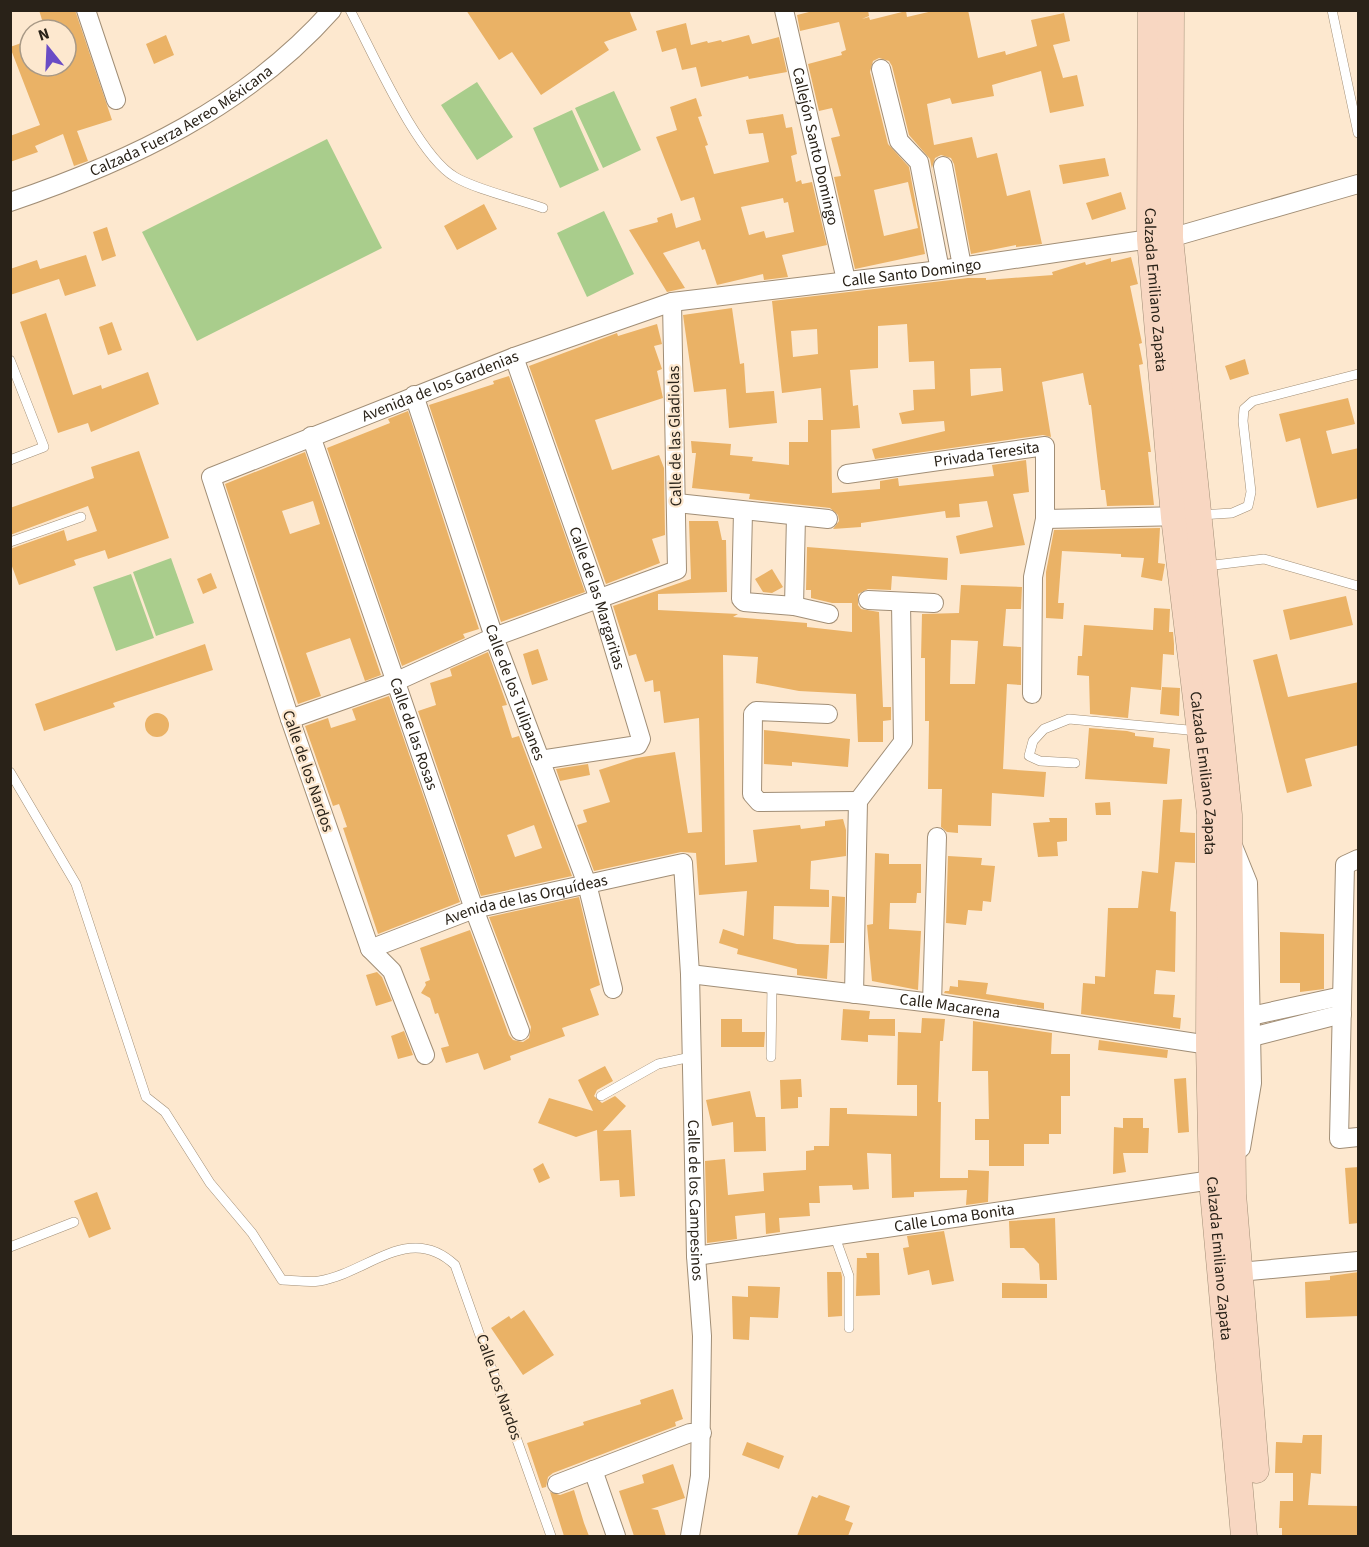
<svg xmlns="http://www.w3.org/2000/svg" width="1369" height="1547" viewBox="0 0 1369 1547" font-family="'Source Sans 3',sans-serif">
  <style>
    .green { fill: #a9cd8c }
    .building { fill: #eab266; fill-rule: evenodd }
    .lines { fill: none; stroke-linecap: round; stroke-linejoin: round }
    .service-casing { stroke: #a18e76; stroke-width: 10 }
    .minor-casing { stroke: #a18e76; stroke-width: 20 }
    .secondary-casing { stroke: #a18e76; stroke-width: 27 }
    .service { stroke: #fff; stroke-width: 9 }
    .minor { stroke: #fff; stroke-width: 18 }
    .secondary { stroke: #f8d7c2; stroke-width: 26 }
    .labels { text-anchor: middle; dominant-baseline: central; stroke-width: 4.5; stroke-linejoin: round; paint-order: stroke }
    .street-label { font-size: 16px; fill: #292218; stroke: #fde8cf }
  </style>
  <rect width="100%" height="100%" fill="#fde8cf"/>
  <path class="green" d="M 477,82 L 513,137 L 477,160 L 441,105 Z
    M 614,91 L 641,150 L 603,168 L 575,108 Z
    M 572,110 L 599,170 L 560,188 L 533,128 Z
    M 327,139 L 382,248 L 197,341 L 142,232 Z
    M 604,211 L 634,274 L 587,297 L 557,233 Z
    M 171,558 L 194,623 L 156,636 L 133,572 Z
    M 131,574 L 154,638 L 116,651 L 93,587 Z"/>
  <path class="building" d="M 39,10 L 75,10 L 112,120 L 77,131 L 88,161 L 74,166 L 63,134 L 35,146 L 38,152 L 10,162 L 10,136 L 40,125 L 10,47 L 30,40 L 30,66 L 66,66 L 66,30 L 45,30 Z
    M 466,10 L 629,10 L 637,30 L 604,42 L 609,50 L 541,95 L 512,52 L 499,60 Z
    M 817,10 L 868,10 L 869,16 L 862,19 L 869,17 L 870,20 L 906,11 L 907,17 L 937,10 L 968,10 L 978,58 L 1005,51 L 1006,55 L 1037,46 L 1031,20 L 1064,13 L 1070,41 L 1053,45 L 1063,78 L 1077,75 L 1084,106 L 1050,113 L 1041,71 L 992,85 L 994,96 L 952,104 L 950,98 L 927,104 L 934,145 L 972,137 L 977,158 L 997,153 L 1007,196 L 1030,190 L 1042,244 L 1016,247 L 1016,245 L 971,254 L 954,164 L 951,158 L 941,155 L 935,158 L 932,168 L 945,236 L 930,159 L 909,135 L 892,66 L 889,61 L 879,58 L 873,61 L 870,72 L 888,144 L 909,167 L 925,254 L 855,269 L 834,177 L 841,176 L 831,138 L 840,136 L 832,108 L 819,111 L 808,64 L 842,55 L 841,52 L 846,50 L 839,22 L 800,31 L 797,15 ZM 908,182 L 918,228 L 884,236 L 874,190 Z
    M 686,23 L 691,45 L 707,41 L 708,43 L 721,40 L 722,42 L 749,35 L 752,44 L 779,37 L 787,72 L 749,79 L 748,76 L 701,87 L 696,67 L 682,70 L 676,48 L 662,52 L 656,31 Z
    M 166,35 L 174,55 L 154,64 L 146,44 Z
    M 696,98 L 702,116 L 698,117 L 708,145 L 705,146 L 714,174 L 769,162 L 763,133 L 749,134 L 746,120 L 783,114 L 786,128 L 792,127 L 797,154 L 791,156 L 796,182 L 801,180 L 802,184 L 812,182 L 827,245 L 782,255 L 788,277 L 764,280 L 763,274 L 717,285 L 705,249 L 702,250 L 699,241 L 663,253 L 685,288 L 667,292 L 629,230 L 658,222 L 657,218 L 672,213 L 676,228 L 701,220 L 694,197 L 681,201 L 656,137 L 677,130 L 670,107 ZM 783,198 L 784,203 L 788,202 L 794,232 L 766,238 L 764,231 L 749,235 L 741,207 Z
    M 1105,158 L 1109,176 L 1063,184 L 1059,165 Z
    M 1121,192 L 1126,209 L 1092,220 L 1086,203 Z
    M 484,204 L 497,229 L 457,250 L 444,226 Z
    M 107,227 L 116,256 L 102,261 L 93,232 Z
    M 86,255 L 96,286 L 65,296 L 59,279 L 10,295 L 10,269 L 37,260 L 40,269 Z
    M 1131,257 L 1138,284 L 1130,286 L 1142,343 L 1139,344 L 1143,364 L 1139,365 L 1151,452 L 1148,452 L 1154,505 L 1107,506 L 1105,490 L 1101,490 L 1091,405 L 1089,405 L 1083,373 L 1042,382 L 1051,437 L 1043,435 L 875,459 L 872,449 L 945,431 L 944,421 L 902,424 L 899,413 L 914,410 L 913,390 L 935,389 L 934,361 L 909,362 L 907,324 L 878,326 L 878,368 L 850,370 L 853,406 L 858,405 L 860,428 L 831,430 L 832,493 L 880,489 L 880,481 L 898,478 L 899,486 L 994,476 L 992,465 L 1026,460 L 1029,492 L 1013,494 L 1025,545 L 960,554 L 956,536 L 993,527 L 987,501 L 959,504 L 960,517 L 946,518 L 945,511 L 861,523 L 861,527 L 833,529 L 839,521 L 838,515 L 830,508 L 749,499 L 750,494 L 692,488 L 696,453 L 692,453 L 691,441 L 731,444 L 730,455 L 753,457 L 752,461 L 789,465 L 789,442 L 808,442 L 808,420 L 823,420 L 821,388 L 782,393 L 772,301 L 968,278 L 986,278 L 986,280 L 1053,275 L 1052,272 L 1085,262 L 1086,265 L 1111,258 L 1111,262 ZM 817,329 L 818,354 L 793,357 L 791,331 ZM 1001,368 L 1003,391 L 971,396 L 970,369 Z
    M 732,308 L 740,364 L 744,363 L 746,393 L 774,391 L 777,423 L 729,428 L 726,389 L 694,392 L 683,315 Z
    M 46,313 L 73,395 L 101,385 L 102,389 L 148,372 L 159,404 L 91,432 L 88,423 L 58,433 L 20,322 Z
    M 112,322 L 122,350 L 108,355 L 99,327 Z
    M 657,324 L 662,344 L 654,346 L 662,369 L 657,371 L 663,398 L 595,420 L 612,470 L 659,455 L 664,468 L 665,535 L 652,539 L 660,563 L 606,584 L 529,366 L 617,333 L 618,336 Z
    M 1245,359 L 1249,374 L 1230,380 L 1225,366 Z
    M 509,376 L 585,592 L 501,622 L 429,405 L 494,384 L 493,381 Z
    M 1348,398 L 1355,424 L 1326,431 L 1332,454 L 1359,448 L 1359,498 L 1317,508 L 1300,438 L 1286,442 L 1279,414 Z
    M 408,411 L 479,629 L 463,634 L 465,638 L 402,666 L 327,448 L 390,423 L 388,419 Z
    M 139,451 L 169,538 L 108,559 L 105,550 L 74,560 L 76,565 L 19,585 L 10,561 L 10,549 L 64,530 L 67,541 L 97,531 L 88,506 L 10,535 L 10,508 L 94,478 L 91,467 Z
    M 305,452 L 381,675 L 365,681 L 350,638 L 306,653 L 321,696 L 298,704 L 225,484 ZM 313,501 L 320,524 L 290,534 L 282,511 Z
    M 689,521 L 718,521 L 722,540 L 726,540 L 727,592 L 658,594 L 658,610 L 738,614 L 733,617 L 807,623 L 807,627 L 852,632 L 852,603 L 832,603 L 811,598 L 811,590 L 806,590 L 807,547 L 948,558 L 947,580 L 892,576 L 891,590 L 868,589 L 858,594 L 858,605 L 861,609 L 879,612 L 883,707 L 891,707 L 891,720 L 883,721 L 883,742 L 858,742 L 856,694 L 799,691 L 756,683 L 758,657 L 723,655 L 725,865 L 757,862 L 753,830 L 800,825 L 801,829 L 825,826 L 825,821 L 843,819 L 846,830 L 846,856 L 811,861 L 810,889 L 829,890 L 829,907 L 774,906 L 773,939 L 797,944 L 829,945 L 827,979 L 797,975 L 797,969 L 737,954 L 738,949 L 719,943 L 723,929 L 744,936 L 747,891 L 699,895 L 696,853 L 681,852 L 594,871 L 577,825 L 587,822 L 583,810 L 610,802 L 599,770 L 636,758 L 675,752 L 688,833 L 702,832 L 699,718 L 664,723 L 660,691 L 654,692 L 653,680 L 645,682 L 636,654 L 629,656 L 613,606 L 691,579 Z
    M 1160,528 L 1158,563 L 1165,564 L 1162,581 L 1141,577 L 1144,558 L 1121,557 L 1121,554 L 1062,551 L 1058,603 L 1064,603 L 1063,619 L 1046,618 L 1046,572 L 1054,530 Z
    M 772,569 L 783,587 L 772,593 L 763,592 L 755,579 Z
    M 211,573 L 217,588 L 203,594 L 197,579 Z
    M 961,585 L 1022,587 L 1021,609 L 1006,609 L 1003,646 L 1021,647 L 1021,685 L 1007,684 L 1003,769 L 1046,772 L 1044,797 L 992,793 L 991,826 L 958,825 L 958,833 L 947,832 L 941,827 L 942,789 L 928,789 L 929,721 L 925,721 L 925,658 L 921,658 L 922,614 L 959,613 ZM 951,640 L 978,641 L 975,684 L 950,684 Z
    M 1346,596 L 1353,625 L 1290,640 L 1283,610 Z
    M 1154,608 L 1170,609 L 1169,632 L 1173,632 L 1174,644 L 1174,655 L 1163,654 L 1161,690 L 1131,687 L 1128,718 L 1090,714 L 1089,676 L 1077,675 L 1078,656 L 1082,656 L 1084,625 L 1153,630 Z
    M 205,644 L 213,670 L 113,703 L 115,707 L 44,731 L 35,704 Z
    M 538,649 L 548,680 L 532,685 L 523,654 Z
    M 488,652 L 507,705 L 502,706 L 512,738 L 519,736 L 572,876 L 481,896 L 418,711 L 436,705 L 430,683 L 452,676 L 450,669 ZM 534,825 L 542,848 L 515,857 L 507,835 Z
    M 1277,654 L 1288,697 L 1359,682 L 1359,745 L 1305,759 L 1312,786 L 1287,793 L 1253,660 Z
    M 1162,687 L 1180,688 L 1179,716 L 1160,714 Z
    M 389,696 L 460,902 L 378,934 L 343,828 L 347,827 L 339,804 L 333,806 L 305,726 L 328,718 L 331,728 L 356,720 L 352,709 Z
    M145 725a12 12 0 1 1 24 0a12 12 0 1 1-24 0Z
    M 1089,728 L 1127,731 L 1135,733 L 1135,736 L 1154,738 L 1153,747 L 1170,749 L 1167,784 L 1085,779 Z
    M 764,730 L 850,739 L 848,767 L 792,762 L 792,766 L 764,764 Z
    M 588,764 L 590,775 L 560,781 L 556,769 Z
    M 1182,799 L 1180,832 L 1195,833 L 1195,863 L 1175,862 L 1170,911 L 1176,912 L 1175,972 L 1156,970 L 1154,994 L 1175,995 L 1173,1017 L 1181,1018 L 1180,1029 L 1081,1014 L 1083,983 L 1095,984 L 1095,976 L 1105,977 L 1108,908 L 1138,908 L 1142,871 L 1158,873 L 1163,800 Z
    M 1110,802 L 1111,815 L 1096,815 L 1095,803 Z
    M 1049,818 L 1067,818 L 1067,841 L 1057,842 L 1058,856 L 1038,857 L 1033,823 L 1050,822 Z
    M 875,853 L 889,854 L 889,864 L 921,864 L 921,893 L 917,893 L 916,903 L 890,903 L 889,929 L 921,931 L 918,990 L 872,981 L 867,925 L 873,924 Z
    M 948,856 L 982,858 L 981,865 L 995,866 L 991,902 L 983,901 L 982,911 L 968,910 L 966,925 L 946,923 Z
    M 832,896 L 845,897 L 844,943 L 830,943 Z
    M 579,897 L 600,985 L 590,989 L 599,1015 L 562,1028 L 565,1036 L 510,1056 L 511,1060 L 484,1070 L 478,1053 L 446,1063 L 441,1048 L 449,1046 L 438,1013 L 435,1014 L 430,998 L 421,993 L 426,985 L 425,982 L 430,980 L 420,948 L 470,930 L 509,1035 L 513,1040 L 523,1042 L 529,1038 L 531,1027 L 489,917 Z
    M 1280,932 L 1324,934 L 1324,989 L 1300,992 L 1300,983 L 1280,983 Z
    M 377,972 L 382,977 L 392,1001 L 376,1006 L 366,975 Z
    M 958,980 L 988,983 L 986,994 L 1044,1003 L 1044,1009 L 944,993 L 945,991 L 949,991 L 950,986 L 958,987 Z
    M 843,1009 L 870,1011 L 869,1019 L 895,1019 L 895,1036 L 868,1035 L 868,1042 L 841,1040 Z
    M 922,1018 L 945,1019 L 943,1041 L 940,1041 L 938,1102 L 941,1102 L 940,1178 L 968,1178 L 968,1170 L 989,1171 L 988,1202 L 966,1205 L 967,1190 L 914,1192 L 914,1197 L 892,1198 L 891,1154 L 867,1153 L 869,1189 L 853,1190 L 852,1185 L 819,1186 L 820,1203 L 809,1203 L 810,1216 L 779,1218 L 780,1232 L 766,1234 L 765,1213 L 735,1216 L 737,1239 L 707,1243 L 705,1161 L 725,1159 L 728,1195 L 764,1191 L 763,1173 L 806,1170 L 806,1151 L 814,1150 L 814,1146 L 829,1146 L 830,1108 L 847,1108 L 847,1114 L 917,1116 L 917,1085 L 897,1085 L 898,1032 L 921,1033 Z
    M 721,1019 L 742,1019 L 742,1032 L 765,1032 L 764,1047 L 721,1047 Z
    M 973,1021 L 1052,1033 L 1051,1054 L 1070,1054 L 1070,1096 L 1061,1096 L 1061,1134 L 1049,1134 L 1049,1144 L 1024,1144 L 1024,1166 L 989,1166 L 989,1140 L 975,1140 L 975,1119 L 989,1119 L 988,1071 L 972,1071 Z
    M 404,1031 L 413,1055 L 398,1059 L 391,1036 Z
    M 1099,1040 L 1168,1050 L 1167,1058 L 1098,1050 Z
    M 605,1066 L 613,1081 L 597,1090 L 594,1096 L 602,1103 L 615,1096 L 626,1106 L 603,1131 L 631,1130 L 635,1196 L 620,1197 L 619,1180 L 600,1181 L 597,1130 L 576,1137 L 538,1123 L 549,1098 L 593,1111 L 578,1080 Z
    M 1186,1078 L 1189,1132 L 1178,1133 L 1174,1079 Z
    M 801,1079 L 802,1097 L 798,1097 L 798,1108 L 781,1109 L 780,1080 Z
    M 750,1091 L 756,1117 L 765,1117 L 766,1151 L 734,1152 L 733,1122 L 712,1126 L 706,1100 Z
    M 1123,1118 L 1143,1118 L 1143,1128 L 1149,1128 L 1148,1153 L 1123,1153 L 1126,1172 L 1113,1174 L 1114,1127 L 1123,1128 Z
    M 543,1163 L 550,1178 L 539,1183 L 533,1169 Z
    M 1359,1167 L 1359,1223 L 1349,1224 L 1345,1168 Z
    M 97,1192 L 111,1229 L 89,1238 L 74,1201 Z
    M 1055,1218 L 1057,1280 L 1040,1280 L 1039,1264 L 1024,1248 L 1010,1248 L 1009,1221 Z
    M 944,1231 L 954,1281 L 932,1285 L 929,1270 L 908,1275 L 903,1248 L 909,1247 L 907,1236 Z
    M 866,1253 L 879,1253 L 880,1295 L 856,1296 L 857,1258 L 867,1258 Z
    M 827,1272 L 841,1272 L 842,1277 L 842,1316 L 828,1317 Z
    M 1359,1272 L 1359,1316 L 1306,1318 L 1305,1282 L 1330,1280 L 1330,1276 Z
    M 1002,1283 L 1047,1284 L 1047,1298 L 1002,1298 Z
    M 748,1286 L 780,1287 L 778,1318 L 750,1317 L 749,1340 L 733,1339 L 732,1296 L 748,1297 Z
    M 524,1310 L 554,1355 L 523,1375 L 491,1328 L 509,1316 L 511,1319 Z
    M 673,1389 L 683,1419 L 675,1422 L 676,1426 L 553,1473 L 548,1477 L 546,1487 L 542,1488 L 527,1443 L 584,1425 L 583,1422 L 641,1404 L 640,1400 Z
    M 1303,1435 L 1322,1435 L 1321,1474 L 1311,1473 L 1308,1505 L 1359,1506 L 1359,1536 L 1282,1536 L 1282,1528 L 1279,1528 L 1280,1501 L 1293,1501 L 1293,1473 L 1275,1473 L 1276,1442 L 1302,1443 Z
    M 747,1442 L 784,1456 L 779,1469 L 742,1455 Z
    M 673,1464 L 685,1498 L 651,1509 L 658,1510 L 666,1536 L 634,1536 L 619,1491 L 644,1483 L 642,1475 Z
    M 574,1490 L 584,1523 L 589,1536 L 564,1536 L 550,1492 L 560,1495 Z
    M 819,1495 L 850,1506 L 845,1520 L 853,1523 L 848,1536 L 797,1536 L 812,1496 L 817,1498 Z"/>
  <g class="lines">
    <defs>
      <path id="service" d="M 350,10 C 373,53 417,155 455,177 C 477,190 518,199 543,208
        M 1332,10 L 1358,133
        M 10,360 L 44,447 L 10,460
        M 1200,515 L 1232,513 L 1248,506 L 1251,492 L 1243,421 L 1244,409 L 1253,401 L 1358,374
        M 10,542 L 81,517
        M 1206,566 L 1264,559 L 1358,586
        M 1075,763 L 1040,761 L 1029,756 L 1033,741 L 1044,729 L 1069,719 L 1199,731
        M 10,772 L 76,884 L 146,1097 L 165,1112 L 210,1183 L 252,1233 L 282,1280 C 294,1280 308,1283 319,1281 C 368,1273 409,1222 455,1265 L 551,1536
        M 771,1057 L 772,984
        M 601,1096 L 658,1064 L 691,1057
        M 835,1237 L 849,1276 L 849,1328
        M 10,1247 L 74,1222"/>
      <g id="minor">
        <path d="M 86,10 L 116,100"/>
        <path id="s1" d="M 784,10 L 846,280"/>
        <path d="M 881,69 L 899,141 L 919,162 L 940,270"/>
        <path d="M 943,166 L 962,266"/>
        <path id="s2" d="M 10,202 C 131,161 246,107 332,10"/>
        <path d="M 1170,238 L 1358,184"/>
        <path id="s3" d="M 514,357 L 599,599 L 641,739 L 638,745 L 540,760"/>
        <path id="s4" d="M 414,395 L 494,637 L 587,884 L 613,989"/>
        <path id="s5" d="M 311,436 L 474,909 L 520,1031"/>
        <path id="s6" d="M 847,474 L 1045,446 L 1045,519 L 1033,577 L 1032,694"/>
        <path d="M 677,503 L 828,519"/>
        <path d="M 743,512 L 741,599 L 744,602 L 794,606 L 829,614"/>
        <path d="M 1045,519 L 1184,516"/>
        <path d="M 868,600 L 934,603"/>
        <path d="M 794,606 L 796,516"/>
        <path d="M 828,714 L 756,711 L 753,714 L 752,794 L 759,802 L 858,801"/>
        <path d="M 290,719 L 397,681 L 494,637 L 677,570 L 672,302"/>
        <path d="M 1233,846 L 1248,883 L 1252,1083 L 1241,1148"/>
        <path d="M 1358,859 L 1345,865 L 1339,1139 L 1358,1137"/>
        <path id="s7" d="M 370,949 L 474,909 L 683,863 L 690,974 L 696,1256 L 702,1336 L 700,1476 L 690,1536"/>
        <path id="s8" d="M 690,974 L 932,1003 L 1209,1045"/>
        <path d="M 854,994 L 858,801 L 903,742 L 901,602"/>
        <path d="M 932,1003 L 937,837"/>
        <path d="M 1251,1016 L 1342,996"/>
        <path d="M 1252,1037 L 1342,1014"/>
        <path id="s9" d="M 425,1055 L 392,971 L 370,949 L 290,719 L 211,477 L 514,357 L 672,302 L 940,270 L 1150,239"/>
        <path id="s10" d="M 696,1256 L 1212,1180"/>
        <path d="M 1239,1272 L 1358,1261"/>
        <path d="M 593,1470 L 616,1536"/>
        <path d="M 557,1484 L 690,1433 L 702,1433"/>
      </g>
      <g id="secondary">
        <path id="s11" d="M 1151,10 L 1150,239 L 1174,517 L 1210,814 L 1209,1045 L 1212,1180 L 1244,1536"/>
        <path d="M 1171,10 L 1170,238 L 1229,815 L 1233,1194 L 1256,1470"/>
      </g>
    </defs>
    <use href="#service" class="service-casing"/>
    <use href="#minor" class="minor-casing"/>
    <use href="#secondary" class="secondary-casing"/>
    <use href="#service" class="service"/>
    <use href="#minor" class="minor"/>
    <use href="#secondary" class="secondary"/>
  </g>
  <g class="labels">
    <g class="street-label">
      <text stroke="none"><textPath href="#s2" startOffset="190">Calzada Fuerza Aereo Méxicana</textPath></text>
      <text stroke="none"><textPath href="#s1" startOffset="140">Callejón Santo Domingo</textPath></text>
      <text stroke="none"><textPath href="#s9" startOffset="1354">Calle Santo Domingo</textPath></text>
      <text stroke="none"><textPath href="#s11" startOffset="280">Calzada Emiliano Zapata</textPath></text>
      <text stroke="none"><textPath href="#s9" startOffset="866">Avenida de los Gardenias</textPath></text>
      <text transform="translate(675 436) rotate(-91)">Calle de las Gladiolas</text>
      <text stroke="none"><textPath href="#s6" startOffset="141">Privada Teresita</textPath></text>
      <text stroke="none"><textPath href="#s3" startOffset="255">Calle de las Margaritas</textPath></text>
      <text stroke="none"><textPath href="#s4" startOffset="314">Calle de los Tulipanes</textPath></text>
      <text stroke="none"><textPath href="#s5" startOffset="315">Calle de las Rosas</textPath></text>
      <text transform="translate(308 771) rotate(71)">Calle de los Nardos</text>
      <text stroke="none"><textPath href="#s11" startOffset="766">Calzada Emiliano Zapata</textPath></text>
      <text stroke="none"><textPath href="#s7" startOffset="164">Avenida de las Orquídeas</textPath></text>
      <text stroke="none"><textPath href="#s8" startOffset="262">Calle Macarena</textPath></text>
      <text stroke="none"><textPath href="#s7" startOffset="663">Calle de los Campesinos</textPath></text>
      <text stroke="none"><textPath href="#s10" startOffset="261">Calle Loma Bonita</textPath></text>
      <text stroke="none"><textPath href="#s11" startOffset="1252">Calzada Emiliano Zapata</textPath></text>
      <text transform="translate(499 1387) rotate(71)">Calle Los Nardos</text>
    </g>
  </g>
  <rect width="1369" height="1547" fill="none" stroke="#292218" stroke-width="24"/>
  <g transform="translate(48 48) rotate(342)"><circle r="28" fill="#fde8cf" stroke="#a89986" stroke-width="1.5"/>
  <path d="M0-4.5L10 22L0 15L-10 22Z" fill="#6a4cc5"/>
  <text y="-9" font-size="16" font-weight="bold" text-anchor="middle" fill="#292218">N</text>
  </g>
</svg>
